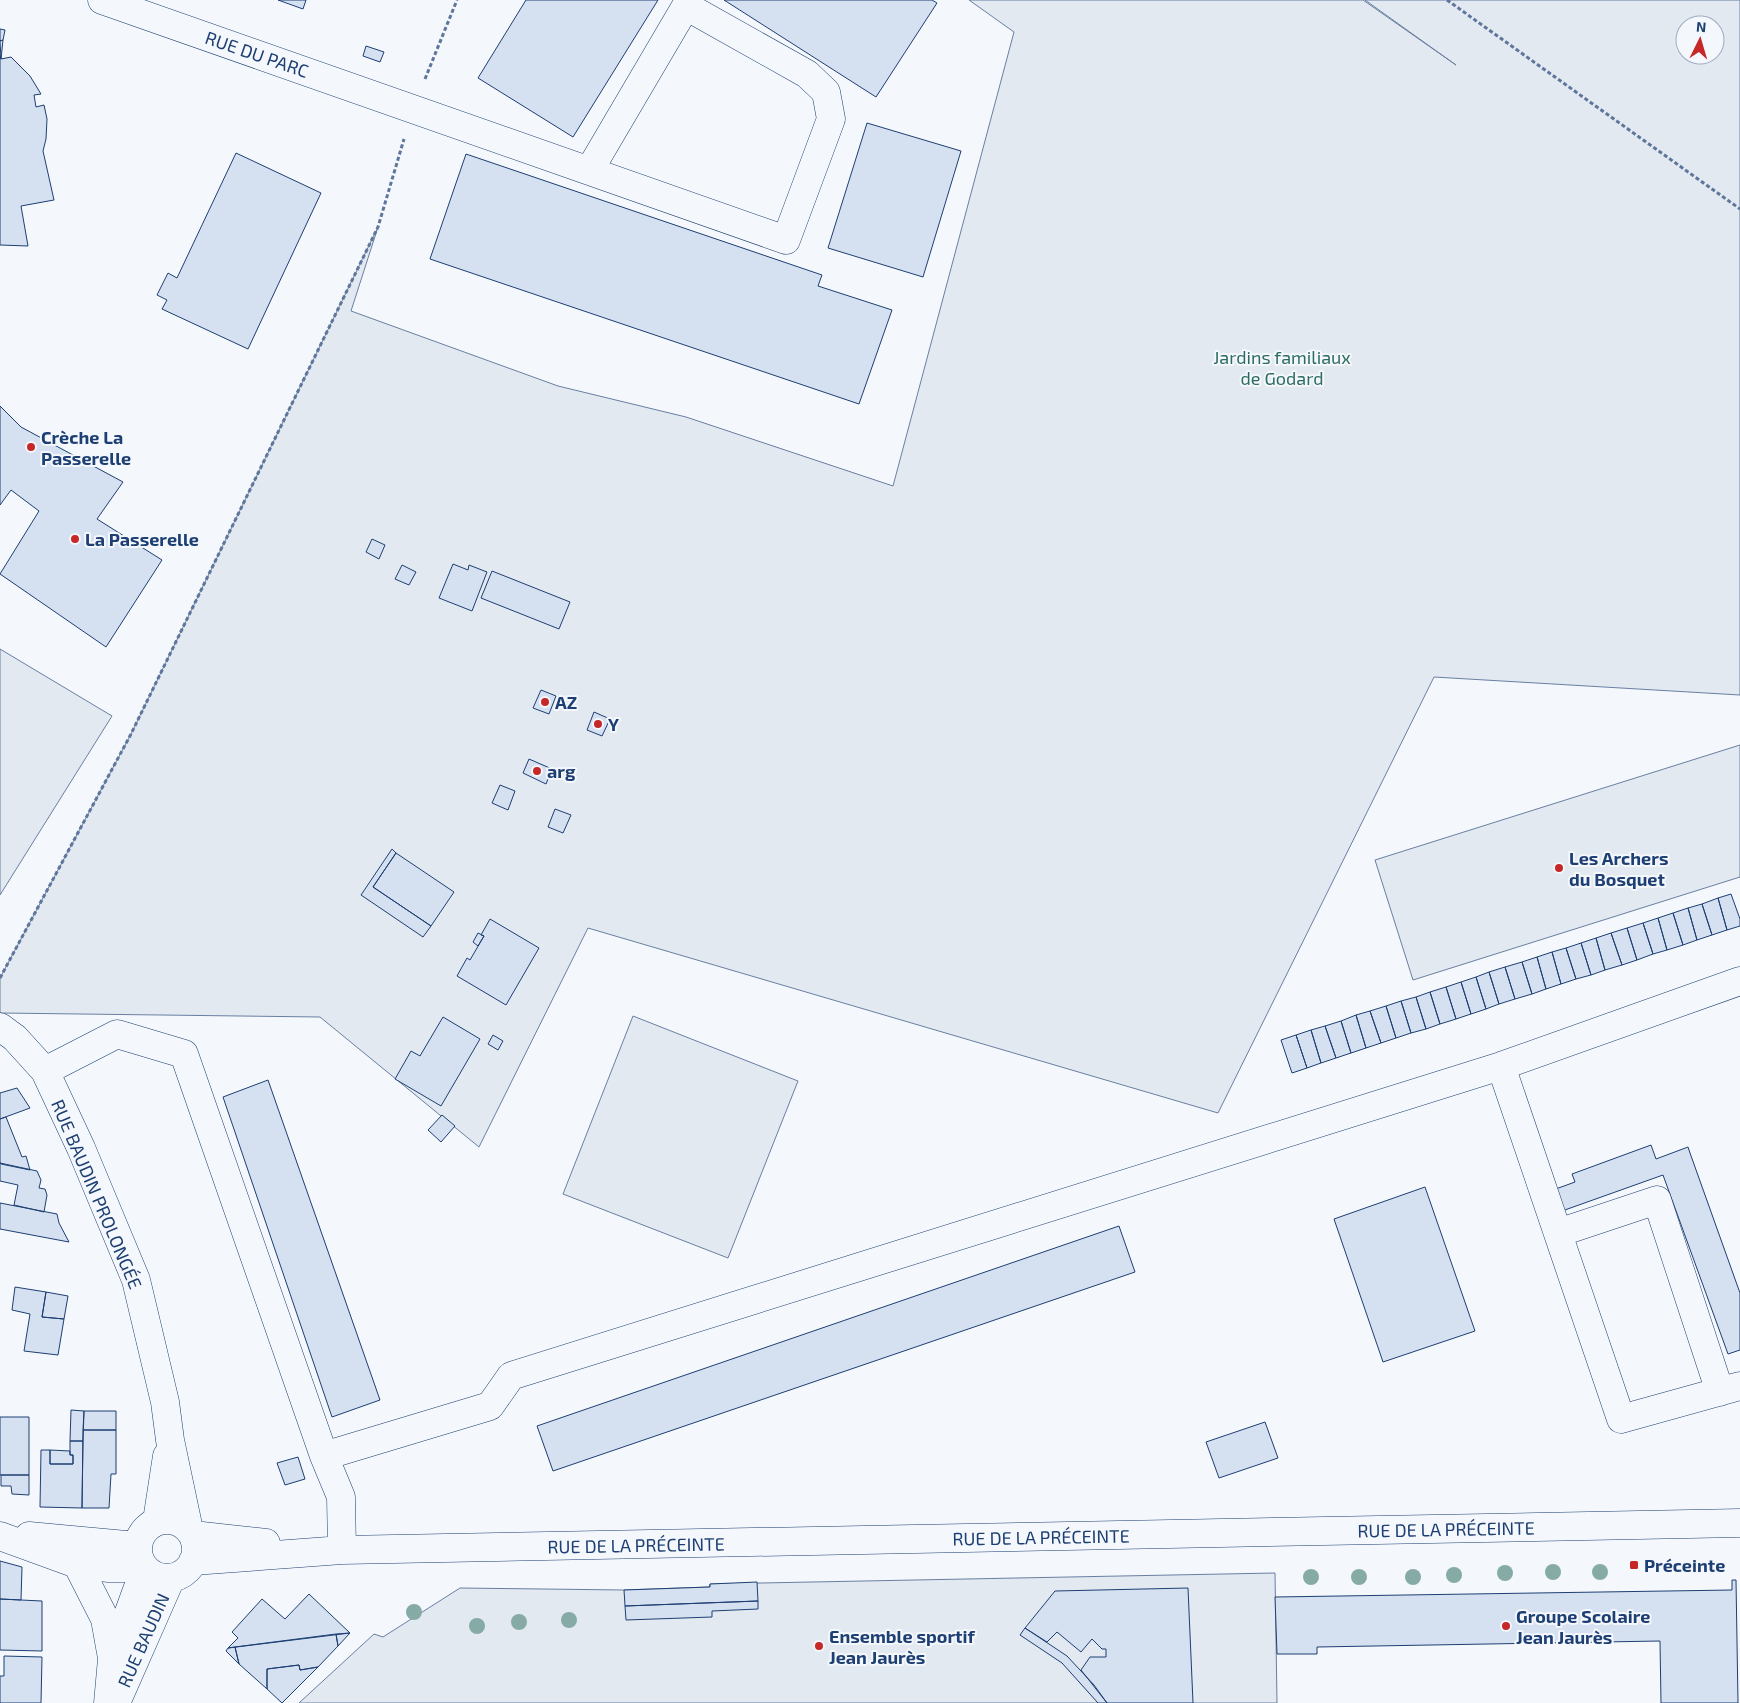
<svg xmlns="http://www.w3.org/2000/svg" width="1740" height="1703" viewBox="0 0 1740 1703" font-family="'Exo 2',sans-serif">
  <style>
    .green { fill: #e3e9f0; stroke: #687fa3; fill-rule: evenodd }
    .building { fill: #d5e0f0; stroke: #1d3f73 }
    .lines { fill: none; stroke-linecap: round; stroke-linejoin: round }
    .minor-casing { stroke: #1d3f73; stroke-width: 29 }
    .path { stroke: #5e769c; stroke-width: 3; stroke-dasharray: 4 2.5; stroke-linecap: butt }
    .minor { stroke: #f4f7fb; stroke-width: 28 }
    .tree { fill: #86aba6 }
    .poi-dot { fill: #c62828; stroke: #f4f7fb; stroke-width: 2 }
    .labels { text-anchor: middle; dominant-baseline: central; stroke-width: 4; stroke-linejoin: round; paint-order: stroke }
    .street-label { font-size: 18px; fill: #1d3f73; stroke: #f4f7fb }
    .park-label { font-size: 18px; fill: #2c6c60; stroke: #f4f7fb }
    .poi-label { font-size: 18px; font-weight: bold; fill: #1d3f73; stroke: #f4f7fb; text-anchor: start }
  </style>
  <rect width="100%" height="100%" fill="#f4f7fb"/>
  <path class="green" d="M 969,0 L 1363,0 L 1456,65 L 1365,0 L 1740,0 L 1740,695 L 1434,677 L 1218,1113 L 588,928 L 479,1147 L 320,1017 L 0,1013 L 0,978 L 131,734 L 378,227 L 351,311 L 558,386 L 686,417 L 893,486 L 1014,32 ZM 1685,25 L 1715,25 L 1715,55 L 1685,55 Z
    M 0,649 L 112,716 L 0,895 Z
    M 1740,745 L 1740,877 L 1413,980 L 1375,860 Z
    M 633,1016 L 798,1081 L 728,1258 L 563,1194 Z
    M 1275,1573 L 1277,1703 L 299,1703 L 374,1634 L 383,1637 L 460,1588 L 624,1590 L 709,1587 L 710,1584 Z"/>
  <path class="building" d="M 278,0 L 306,0 L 303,9 Z
    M 526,0 L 658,0 L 573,137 L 478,78 Z
    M 724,0 L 932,0 L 937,3 L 876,97 Z
    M 0,29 L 5,30 L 3,40 L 0,41 Z
    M 3,40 L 1,59 L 0,41 Z
    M 366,46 L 384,52 L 380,62 L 363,56 Z
    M 0,55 L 1,59 L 11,57 L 30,76 L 41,94 L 34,95 L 36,107 L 44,105 L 47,119 L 46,139 L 43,151 L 54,200 L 21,206 L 28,246 L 0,245 Z
    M 867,123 L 961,151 L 923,277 L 828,248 Z
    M 236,153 L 321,193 L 248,349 L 162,309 L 167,300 L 157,295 L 168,273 L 177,278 Z
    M 466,154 L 822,275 L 818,286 L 892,310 L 859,404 L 430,259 Z
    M 0,406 L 21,427 L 123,482 L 97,519 L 162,560 L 106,647 L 0,574 L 39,511 L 11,490 L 0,505 Z
    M 372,539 L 385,545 L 379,559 L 366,552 Z
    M 453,564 L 468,570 L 469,565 L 487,572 L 472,611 L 439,598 Z
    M 402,565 L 416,572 L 409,585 L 395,579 Z
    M 492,571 L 570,602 L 559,629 L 481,598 Z
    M 541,690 L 556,696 L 549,714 L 533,708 Z
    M 594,712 L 610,719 L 602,736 L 587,730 Z
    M 529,759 L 552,769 L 546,784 L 523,773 Z
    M 500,785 L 515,791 L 508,810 L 492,803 Z
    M 555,809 L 571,815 L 563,833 L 548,827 Z
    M 392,849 L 396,853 L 373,887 L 431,926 L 423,937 L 361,895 Z
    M 396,853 L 454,892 L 431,926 L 373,887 Z
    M 1731,894 L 1740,919 L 1740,926 L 1727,930 L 1718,898 Z
    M 1718,898 L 1727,930 L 1712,935 L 1702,904 Z
    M 1702,904 L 1712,935 L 1697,940 L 1688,908 Z
    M 1688,908 L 1697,940 L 1683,945 L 1673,913 Z
    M 1673,913 L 1683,945 L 1667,950 L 1658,918 Z
    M 1658,918 L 1667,950 L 1653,954 L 1643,923 Z
    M 490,919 L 539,948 L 506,1005 L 457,976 L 467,958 L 470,960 L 484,936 L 481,935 Z
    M 1643,923 L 1653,954 L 1637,960 L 1627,928 Z
    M 1627,928 L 1637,960 L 1622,965 L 1611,933 Z
    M 478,933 L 484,936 L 478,946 L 473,942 Z
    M 1611,933 L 1622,965 L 1605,970 L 1596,938 Z
    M 1596,938 L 1605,970 L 1591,975 L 1581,943 Z
    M 1581,943 L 1591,975 L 1576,979 L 1566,948 Z
    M 1566,948 L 1576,979 L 1561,984 L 1552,952 Z
    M 1552,952 L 1561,984 L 1546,989 L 1537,957 Z
    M 1537,957 L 1546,989 L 1532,994 L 1522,962 Z
    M 1522,962 L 1532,994 L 1515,999 L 1505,967 Z
    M 1505,967 L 1515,999 L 1499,1004 L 1489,972 Z
    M 1489,972 L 1499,1004 L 1486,1009 L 1476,977 Z
    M 1476,977 L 1486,1009 L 1471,1014 L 1461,982 Z
    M 1461,982 L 1471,1014 L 1456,1019 L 1446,987 Z
    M 1446,987 L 1456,1019 L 1440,1024 L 1430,992 Z
    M 1430,992 L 1440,1024 L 1426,1029 L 1416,997 Z
    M 1416,997 L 1426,1029 L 1411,1033 L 1401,1001 Z
    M 1401,1001 L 1411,1033 L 1396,1038 L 1386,1006 Z
    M 1386,1006 L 1396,1038 L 1381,1043 L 1370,1011 Z
    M 1370,1011 L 1381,1043 L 1366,1048 L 1356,1015 Z
    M 1356,1015 L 1366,1048 L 1351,1053 L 1341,1021 Z
    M 443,1017 L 480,1039 L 441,1106 L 395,1079 L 411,1051 L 420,1056 Z
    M 1341,1021 L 1351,1053 L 1336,1058 L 1325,1026 Z
    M 1325,1026 L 1336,1058 L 1321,1063 L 1311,1030 Z
    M 1311,1030 L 1321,1063 L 1307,1068 L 1296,1035 Z
    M 493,1035 L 503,1041 L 498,1050 L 488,1044 Z
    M 1296,1035 L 1307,1068 L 1292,1073 L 1281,1040 Z
    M 268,1080 L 380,1400 L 332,1417 L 223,1097 Z
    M 17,1088 L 30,1108 L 0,1119 L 0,1093 Z
    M 442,1115 L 455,1126 L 441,1142 L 428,1130 Z
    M 6,1117 L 22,1157 L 26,1156 L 30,1170 L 1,1164 L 0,1162 L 0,1119 Z
    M 1651,1145 L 1656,1159 L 1688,1147 L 1690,1153 L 1740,1293 L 1740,1350 L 1728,1354 L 1663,1175 L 1562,1211 L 1553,1190 L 1575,1182 L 1572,1174 Z
    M 0,1163 L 37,1171 L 41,1180 L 39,1188 L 45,1189 L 47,1195 L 44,1212 L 14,1205 L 18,1185 L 0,1181 Z
    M 1425,1187 L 1475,1331 L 1383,1362 L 1334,1219 Z
    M 0,1203 L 57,1214 L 59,1223 L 69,1242 L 0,1229 Z
    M 1119,1226 L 1135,1272 L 553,1471 L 537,1426 Z
    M 15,1287 L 46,1292 L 42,1317 L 64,1319 L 58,1355 L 24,1351 L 30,1314 L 12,1310 Z
    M 46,1292 L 68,1296 L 64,1319 L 42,1317 Z
    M 71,1410 L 84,1411 L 83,1441 L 70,1441 Z
    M 84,1411 L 116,1411 L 116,1430 L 83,1430 Z
    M 0,1417 L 29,1417 L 29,1475 L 0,1475 Z
    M 1265,1422 L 1278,1458 L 1219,1478 L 1206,1442 Z
    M 83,1430 L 116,1430 L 116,1474 L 111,1474 L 109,1508 L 82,1508 Z
    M 70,1441 L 83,1441 L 82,1508 L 40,1507 L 41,1450 L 50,1450 L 50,1464 L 73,1464 L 73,1455 L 70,1455 Z
    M 50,1450 L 70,1451 L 70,1455 L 73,1455 L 73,1464 L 50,1464 Z
    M 298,1457 L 305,1479 L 285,1485 L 277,1463 Z
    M 1,1475 L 29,1475 L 29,1495 L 12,1494 L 11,1486 L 1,1486 Z
    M 0,1561 L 22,1567 L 21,1600 L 0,1599 Z
    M 1732,1580 L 1736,1580 L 1738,1703 L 1661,1703 L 1660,1641 L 1317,1647 L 1317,1654 L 1277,1654 L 1275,1597 L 1732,1590 Z
    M 757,1582 L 758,1601 L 625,1606 L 624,1590 L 710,1587 L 710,1584 Z
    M 1188,1588 L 1193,1703 L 1107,1703 L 1081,1670 L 1090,1657 L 1106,1657 L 1106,1649 L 1102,1649 L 1092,1639 L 1081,1652 L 1057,1632 L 1047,1642 L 1025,1628 L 1055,1591 Z
    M 309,1594 L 350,1633 L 228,1648 L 238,1638 L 232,1632 L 262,1599 L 285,1619 Z
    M 0,1599 L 42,1601 L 42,1651 L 0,1650 Z
    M 758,1601 L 758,1609 L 712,1611 L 712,1617 L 626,1620 L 625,1606 Z
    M 1025,1628 L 1067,1656 L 1094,1685 L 1107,1703 L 1098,1703 L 1062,1663 L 1020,1635 Z
    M 350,1633 L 338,1646 L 336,1634 Z
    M 336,1634 L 338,1646 L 318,1667 L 300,1670 L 299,1665 L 267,1669 L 267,1689 L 239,1664 L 235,1647 Z
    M 235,1647 L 239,1664 L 226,1651 L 228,1648 Z
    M 4,1656 L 42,1657 L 41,1703 L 0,1703 L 0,1676 L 4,1676 Z
    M 299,1665 L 300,1670 L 318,1667 L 282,1703 L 267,1689 L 267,1669 Z"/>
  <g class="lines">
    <defs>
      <path id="minor" d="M 102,0 L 786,240 L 831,119 L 826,92 L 807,74 L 686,6 L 589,171
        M 0,1027 L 15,1038 L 45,1071 L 81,1148 L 136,1280 L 165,1402 L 170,1440 L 189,1530
        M 1501,1066 L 1621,1419 L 1740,1386
        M 45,1071 L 117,1034 L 184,1054 L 324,1456 L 490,1406 L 511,1376 L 1501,1066 L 1740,981
        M 1558,1233 L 1657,1200 L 1720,1392
        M 324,1456 L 341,1497 L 342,1550
        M138 1549a29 29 0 1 1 58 0a29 29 0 1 1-58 0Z
        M 157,1521 L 167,1456
        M 193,1535 L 266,1543
        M 0,1536 L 77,1564 L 109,1568 L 145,1568 L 112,1659 L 108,1703
        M 29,1536 L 137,1546
        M 193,1561 L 342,1550 L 1740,1523
        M 77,1564 L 105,1619 L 112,1658
        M 116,1703 L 171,1578"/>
    </defs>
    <use href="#minor" class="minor-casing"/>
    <path class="path" d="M 1447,0 L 1740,209
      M 425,79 L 457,0
      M 0,978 L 131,734 L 378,227 L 404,139"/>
    <use href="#minor" class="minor"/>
  </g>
  <g class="tree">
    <circle cx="1553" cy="1572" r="8"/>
    <circle cx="1600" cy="1572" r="8"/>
    <circle cx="1505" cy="1573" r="8"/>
    <circle cx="1454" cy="1575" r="8"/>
    <circle cx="1311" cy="1577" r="8"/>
    <circle cx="1359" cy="1577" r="8"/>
    <circle cx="1413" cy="1577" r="8"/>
    <circle cx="414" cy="1612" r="8"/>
    <circle cx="569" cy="1620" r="8"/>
    <circle cx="519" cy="1622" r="8"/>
    <circle cx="477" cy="1626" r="8"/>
  </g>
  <g class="poi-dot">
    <circle cx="31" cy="447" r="5"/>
    <circle cx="75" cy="539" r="5"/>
    <circle cx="545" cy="702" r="5"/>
    <circle cx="598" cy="724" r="5"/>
    <circle cx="537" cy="771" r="5"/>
    <circle cx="1559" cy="868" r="5"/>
    <rect x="1629" y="1560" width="10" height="10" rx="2.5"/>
    <circle cx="1506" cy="1626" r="5"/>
    <circle cx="819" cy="1646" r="5"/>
  </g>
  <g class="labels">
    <g class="street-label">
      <text transform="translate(257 54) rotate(19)">RUE DU PARC</text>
      <text transform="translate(97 1194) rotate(67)">RUE BAUDIN PROLONGÉE</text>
      <text transform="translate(1446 1529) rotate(-1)">RUE DE LA PRÉCEINTE</text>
      <text transform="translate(1041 1537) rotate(-1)">RUE DE LA PRÉCEINTE</text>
      <text transform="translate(636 1545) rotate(-1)">RUE DE LA PRÉCEINTE</text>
      <text transform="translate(143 1640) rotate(-66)">RUE BAUDIN</text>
    </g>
    <g class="park-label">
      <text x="1282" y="357">Jardins familiaux<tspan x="1282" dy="21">de Godard</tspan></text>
    </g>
    <g class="poi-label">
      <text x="41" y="437">Crèche La<tspan x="41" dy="21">Passerelle</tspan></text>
      <text x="85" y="539">La Passerelle</text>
      <text x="555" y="702">AZ</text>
      <text x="608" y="724">Y</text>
      <text x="547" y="771">arg</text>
      <text x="1569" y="858">Les Archers<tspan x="1569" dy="21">du Bosquet</tspan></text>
      <text x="1644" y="1565">Préceinte</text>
      <text x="1516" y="1616">Groupe Scolaire<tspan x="1516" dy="21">Jean Jaurès</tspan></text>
      <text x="829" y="1636">Ensemble sportif<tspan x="829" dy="21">Jean Jaurès</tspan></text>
    </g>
  </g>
  <g transform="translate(1700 40) rotate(5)"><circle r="24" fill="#f4f7fb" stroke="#9eadc5"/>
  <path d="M0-4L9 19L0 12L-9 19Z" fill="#c62828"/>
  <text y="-8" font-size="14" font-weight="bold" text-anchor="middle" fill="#1d3f73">N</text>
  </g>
</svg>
